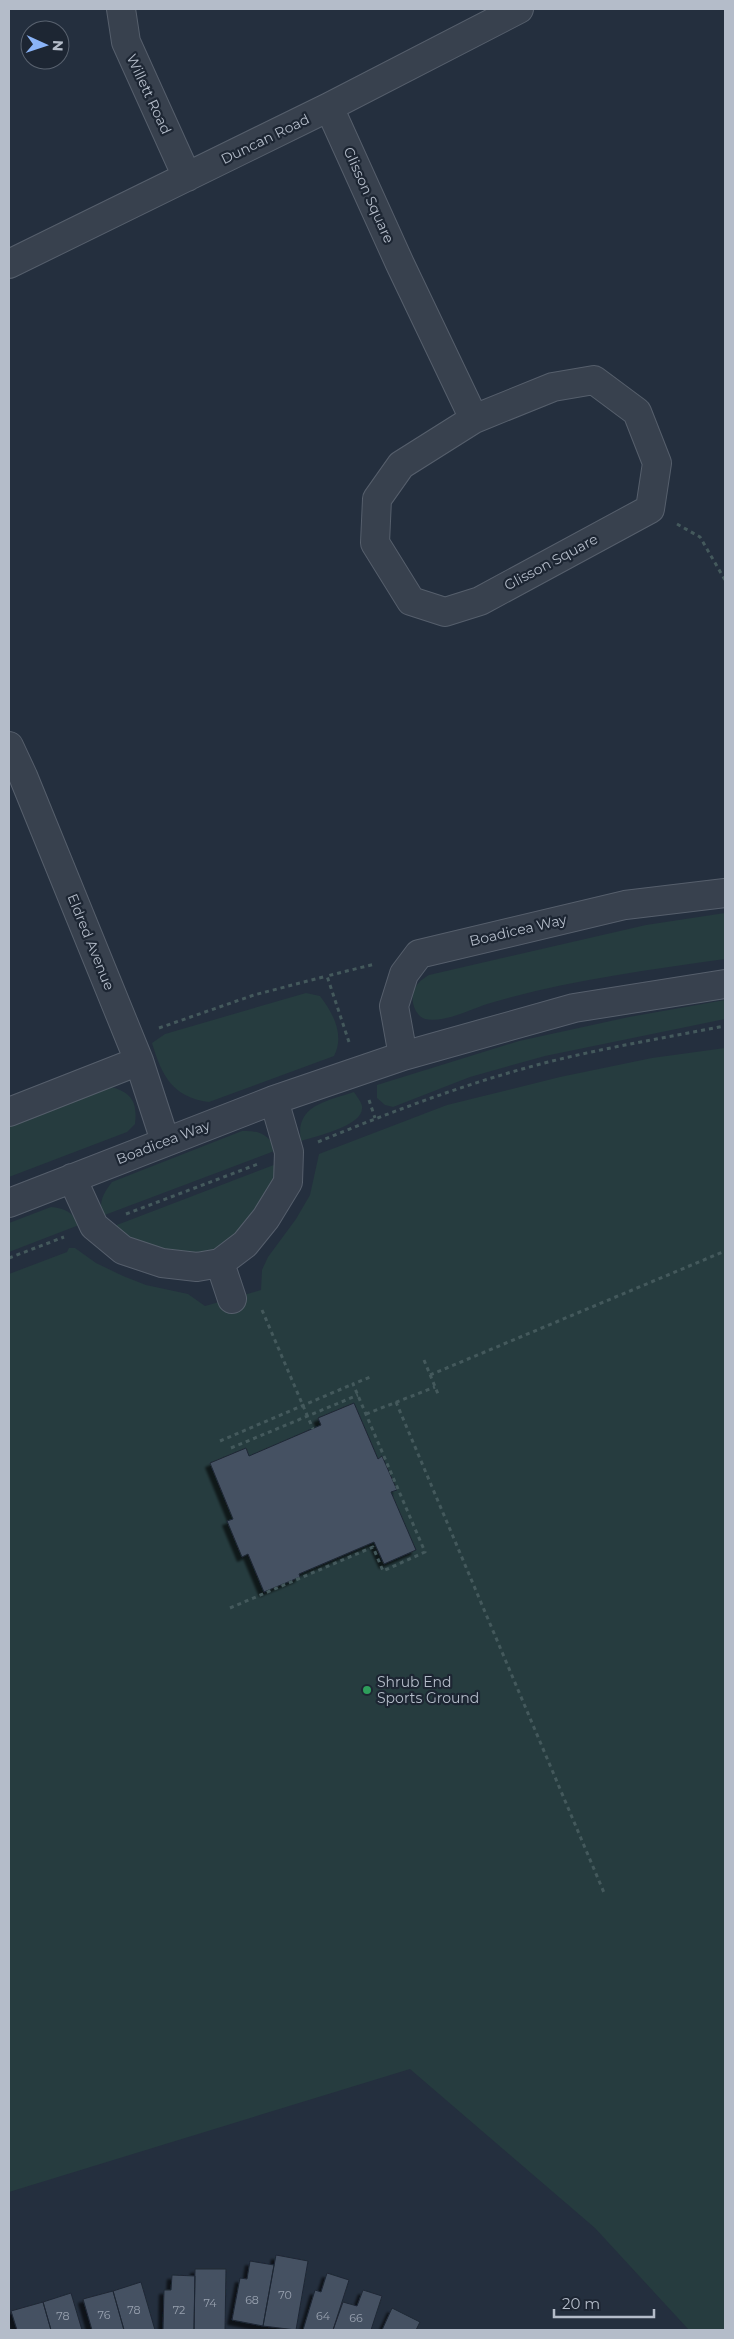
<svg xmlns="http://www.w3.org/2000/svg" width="734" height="2339" viewBox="0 0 734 2339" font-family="Montserrat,sans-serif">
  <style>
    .green { fill: #263c3f }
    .building { fill: #455162; stroke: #1f2835; filter: url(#shadow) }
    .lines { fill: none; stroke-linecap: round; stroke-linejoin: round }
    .minor-casing { stroke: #565f6c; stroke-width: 30 }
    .path { stroke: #44595c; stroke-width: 3; stroke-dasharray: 4 4; stroke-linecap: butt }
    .minor { stroke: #38414e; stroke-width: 28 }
    .leisure-dot { fill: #2e9e5b; stroke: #1d2633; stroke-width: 2 }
    .labels { text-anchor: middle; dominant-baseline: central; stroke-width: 4.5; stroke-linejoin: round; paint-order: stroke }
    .number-label { font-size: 11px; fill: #98a1af }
    .street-label { font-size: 14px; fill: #b4bcc9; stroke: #1d2633 }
    .poi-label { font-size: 14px; fill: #b4bcc9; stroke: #1d2633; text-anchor: start }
  </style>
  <defs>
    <filter id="shadow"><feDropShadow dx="-4.5" dy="4.5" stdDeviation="1" flood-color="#0009"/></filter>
  </defs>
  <rect width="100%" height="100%" fill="#242f3e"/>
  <path class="green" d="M 725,913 L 725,959 C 646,970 564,981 487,1004 C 469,1010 444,1023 425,1019 C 416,1016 411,1003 413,994 C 415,984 421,980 429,975 L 646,925 Z
    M 306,993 L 320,996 C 333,1013 345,1035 334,1056 L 209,1102 C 172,1097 162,1076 152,1043 L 165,1034 Z
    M 725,1000 L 725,1019 L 545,1056 L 470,1077 L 393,1107 L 385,1105 L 377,1098 L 377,1085 L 519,1041 L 629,1017 Z
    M 725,1048 L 725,2330 L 689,2330 L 595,2228 L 410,2069 L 9,2192 L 9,1274 L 67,1252 L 69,1248 L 75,1248 L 96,1263 L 123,1276 L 146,1285 L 188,1294 L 205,1306 L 261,1290 L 262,1270 L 268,1257 L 296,1219 L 310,1195 L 319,1154 L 447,1105 L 560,1077 L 652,1058 Z
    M 107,1086 C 130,1091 138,1100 135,1124 L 127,1132 L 9,1177 L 9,1124 Z
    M 354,1092 C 357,1097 361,1101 362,1106 C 365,1126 316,1136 301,1141 C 294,1105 328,1101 354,1092 Z
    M 242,1131 C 259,1130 269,1135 277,1150 L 102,1216 C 99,1201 103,1194 112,1182 Z
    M 279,1163 L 276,1179 L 248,1222 L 224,1245 L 213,1251 L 199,1254 L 150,1248 L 109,1228 Z
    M 51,1207 C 64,1208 73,1212 79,1225 L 9,1252 L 9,1223 Z"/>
  <path class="building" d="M 354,1403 L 378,1459 L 382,1456 L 397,1490 L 391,1492 L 416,1550 L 384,1564 L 374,1542 L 299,1574 L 300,1577 L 264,1592 L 248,1554 L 242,1557 L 227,1521 L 233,1519 L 210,1463 L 246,1448 L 249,1456 L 321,1425 L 318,1418 Z
    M 276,2255 L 308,2261 L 296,2330 L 263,2326 Z
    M 250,2261 L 274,2265 L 263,2326 L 232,2320 L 240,2278 L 247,2279 Z
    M 195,2269 L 226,2269 L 225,2330 L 194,2330 Z
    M 327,2273 L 349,2280 L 333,2330 L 303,2330 L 315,2290 L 321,2292 Z
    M 172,2275 L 195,2276 L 194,2330 L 163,2330 L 164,2290 L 171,2290 Z
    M 141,2282 L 155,2330 L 124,2330 L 113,2291 Z
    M 363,2290 L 382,2296 L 371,2330 L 333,2330 L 343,2302 L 357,2306 Z
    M 113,2291 L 124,2330 L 92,2330 L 83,2299 Z
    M 71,2293 L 82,2330 L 51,2330 L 43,2302 Z
    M 43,2302 L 51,2330 L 17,2330 L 11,2311 Z
    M 392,2308 L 420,2322 L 416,2330 L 382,2330 Z"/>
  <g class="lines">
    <defs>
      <path id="minor" d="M 121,9 L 126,42 L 187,177
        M 329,107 L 400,264 L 474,419
        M 9,264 L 329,107 L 519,9
        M 594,380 L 637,412 L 657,463 L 650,509 L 480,601 L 445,612 L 411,601 L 375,543 L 377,499 L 401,465 L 474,419 L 553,387 Z
        M 9,746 L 23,776 L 139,1061 L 165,1141
        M 403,1056 L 394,1006 L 404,974 L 419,954 L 625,905 L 725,893
        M 9,1112 L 139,1061
        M 72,1178 L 94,1226 L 123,1250 L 162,1263 L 197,1267 L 220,1263 L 245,1244 L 266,1218 L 288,1182 L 289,1152 L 274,1100
        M 9,1203 L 274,1100 L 403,1056 L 574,1008 L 725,984
        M 220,1263 L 232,1299"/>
    </defs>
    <use href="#minor" class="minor-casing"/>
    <path class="path" d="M 677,524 L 700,537 L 725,580
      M 159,1028 L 254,995 L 327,976
      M 349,1042 L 327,976 L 375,964
      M 369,1100 L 375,1118
      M 318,1142 C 400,1108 483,1077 569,1057 C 621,1045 673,1036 725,1026
      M 126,1214 L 258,1164
      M 9,1258 L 64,1237
      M 262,1310 L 313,1429
      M 424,1360 L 438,1394
      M 430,1375 L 725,1251
      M 396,1402 L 605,1895
      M 366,1414 L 435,1387
      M 220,1441 L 353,1384
      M 231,1448 L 358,1395
      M 230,1608 L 373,1547 L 383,1571 L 425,1552 L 353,1384 L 373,1376"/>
    <use href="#minor" class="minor"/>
  </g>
  <circle class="leisure-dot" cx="367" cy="1690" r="5"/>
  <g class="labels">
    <g class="number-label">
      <text x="285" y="2295">70</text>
      <text x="252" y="2300">68</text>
      <text x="210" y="2303">74</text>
      <text x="134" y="2310">78</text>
      <text x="179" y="2310">72</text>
      <text x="104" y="2315">76</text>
      <text x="63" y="2316">78</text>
      <text x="323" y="2316">64</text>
      <text x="356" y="2318">66</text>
    </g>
    <g class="street-label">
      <text transform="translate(149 94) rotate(65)">Willett Road</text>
      <text transform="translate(265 139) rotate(-26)">Duncan Road</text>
      <text transform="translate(369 195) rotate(66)">Glisson Square</text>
      <text transform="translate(551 562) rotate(-28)">Glisson Square</text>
      <text transform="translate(518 930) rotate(-13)">Boadicea Way</text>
      <text transform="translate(91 942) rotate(68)">Eldred Avenue</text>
      <text transform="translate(163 1142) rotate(-21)">Boadicea Way</text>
    </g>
    <g class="poi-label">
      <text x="377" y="1682">Shrub End<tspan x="377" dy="16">Sports Ground</tspan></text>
    </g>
  </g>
  <rect width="734" height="2339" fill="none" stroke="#b4bcc9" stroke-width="20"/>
  <g transform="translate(45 45) rotate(93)"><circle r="24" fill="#1d2633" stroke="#59626f"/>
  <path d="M0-4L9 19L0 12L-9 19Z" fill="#8ab4f8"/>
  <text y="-8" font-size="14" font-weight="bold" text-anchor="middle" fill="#b4bcc9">N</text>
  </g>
  <path d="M554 2309v8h100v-8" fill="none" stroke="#b4bcc9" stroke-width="2.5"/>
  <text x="562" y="2309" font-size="15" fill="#b4bcc9" stroke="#1d2633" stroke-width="4" paint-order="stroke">20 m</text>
</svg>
